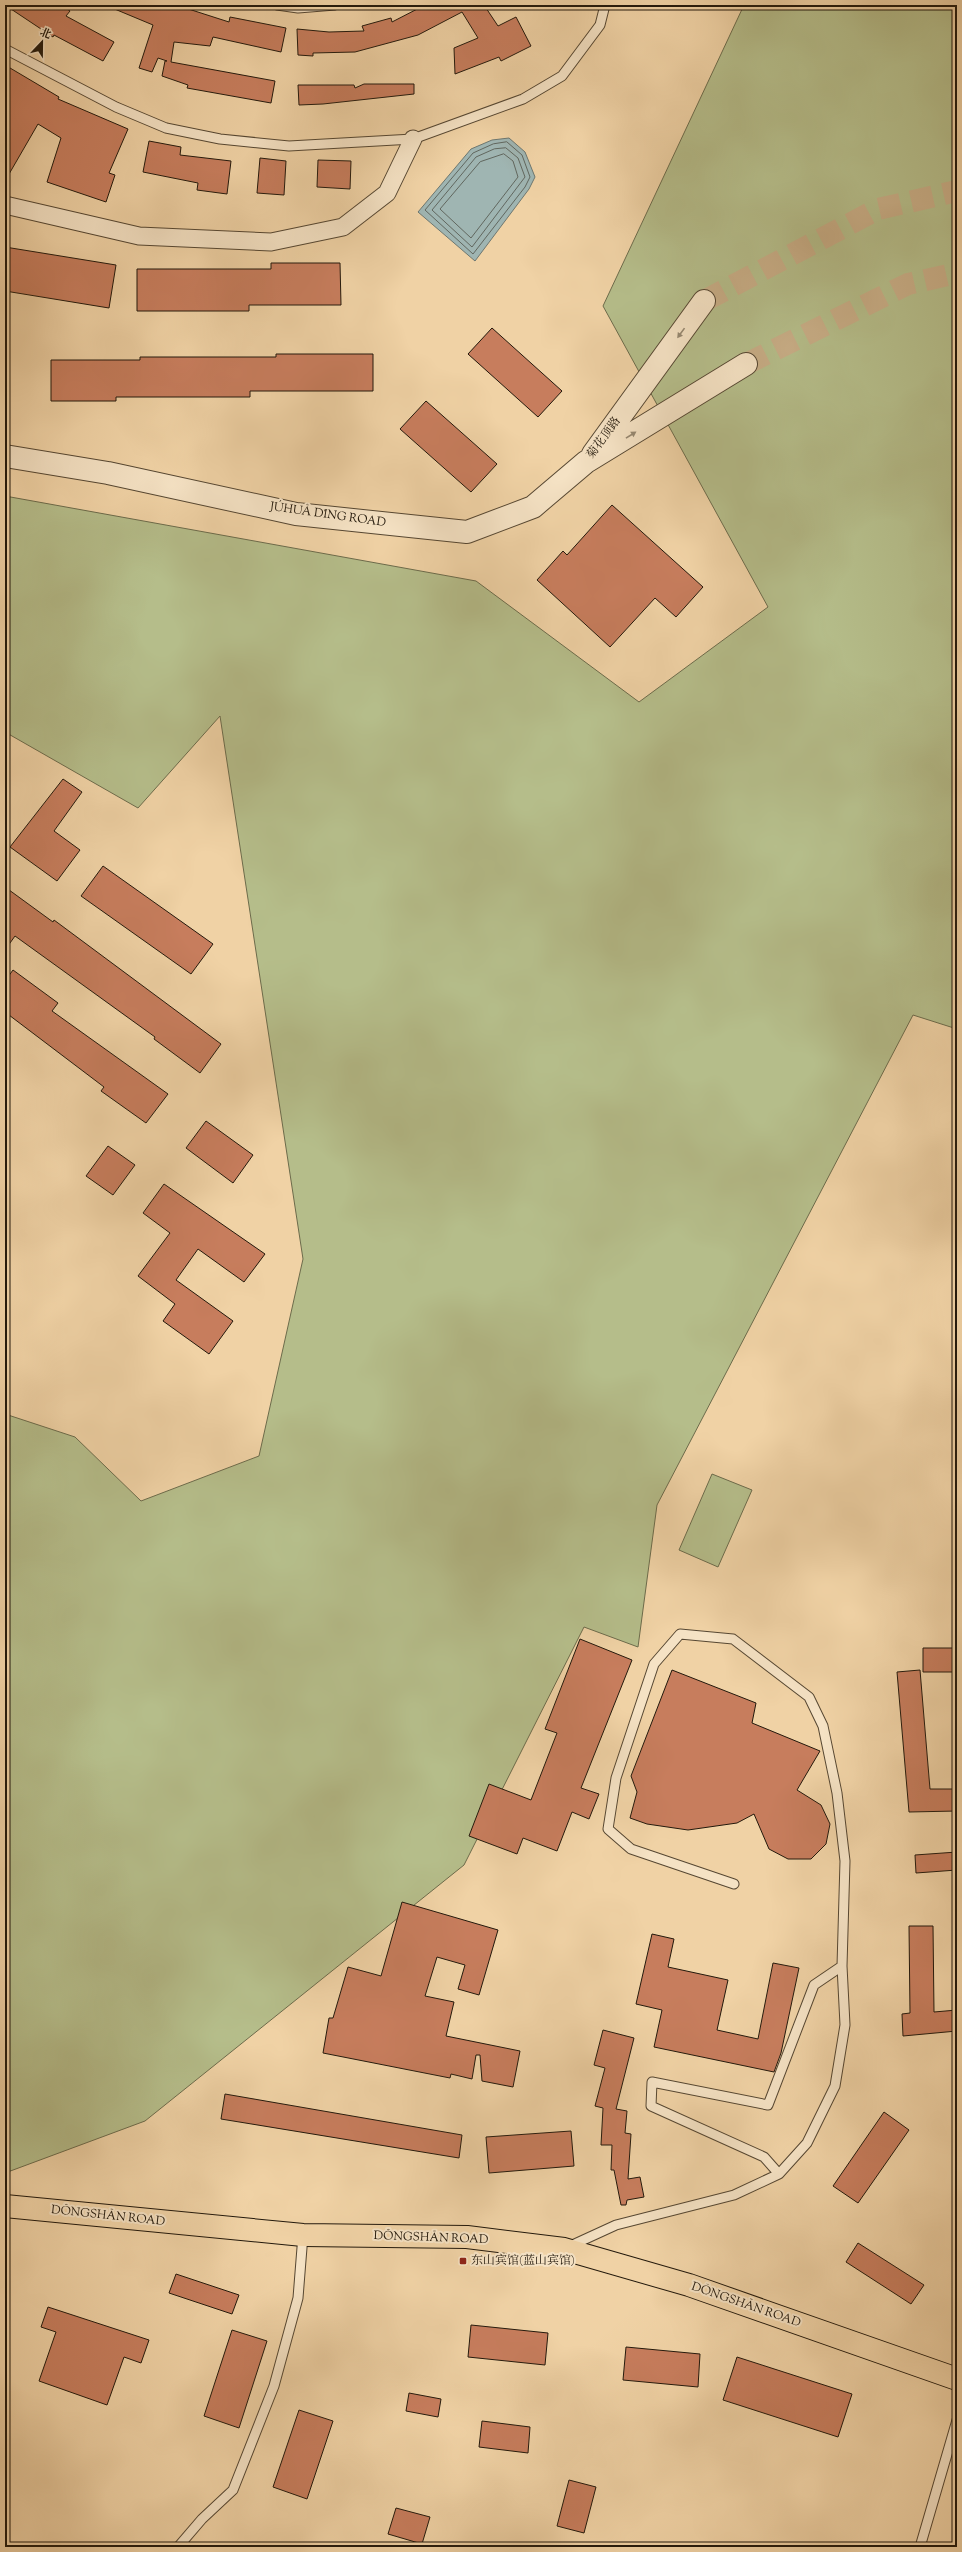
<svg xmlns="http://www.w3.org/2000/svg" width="962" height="2552" viewBox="0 0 962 2552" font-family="'Sorts Mill Goudy','Noto Serif SC',serif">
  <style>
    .green { fill: #b5bd8a; stroke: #6c6b4b }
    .water { fill: #9fb5b2; stroke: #6d7770 }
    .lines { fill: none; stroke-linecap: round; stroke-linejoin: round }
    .shore { stroke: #61675f; stroke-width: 1 }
    .building { fill: #c77d5d; stroke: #23190c }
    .tertiary-tunnel { stroke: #c7ad86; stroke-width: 22; stroke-dasharray: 22 11; stroke-linecap: butt }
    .service-casing { stroke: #564732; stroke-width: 11 }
    .minor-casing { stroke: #564732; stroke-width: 19 }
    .tertiary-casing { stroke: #564732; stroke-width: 24 }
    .primary-casing { stroke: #23190c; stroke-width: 24 }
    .service { stroke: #f5e2c4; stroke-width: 9 }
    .minor { stroke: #f5e2c4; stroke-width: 17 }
    .tertiary { stroke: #f5e2c4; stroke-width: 22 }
    .primary { stroke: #f0d2a5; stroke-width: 22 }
    .oneway { fill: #968871 }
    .poi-dot { fill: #8f2418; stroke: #f5e2c4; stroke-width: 1.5 }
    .labels { text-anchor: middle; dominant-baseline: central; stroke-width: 4; stroke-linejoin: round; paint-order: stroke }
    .street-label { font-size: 12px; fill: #23190c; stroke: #f5e2c4 }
    .poi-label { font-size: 12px; fill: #23190c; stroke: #f5e2c4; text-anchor: start }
  </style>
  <rect width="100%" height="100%" fill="#f0d2a5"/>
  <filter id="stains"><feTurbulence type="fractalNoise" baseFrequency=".005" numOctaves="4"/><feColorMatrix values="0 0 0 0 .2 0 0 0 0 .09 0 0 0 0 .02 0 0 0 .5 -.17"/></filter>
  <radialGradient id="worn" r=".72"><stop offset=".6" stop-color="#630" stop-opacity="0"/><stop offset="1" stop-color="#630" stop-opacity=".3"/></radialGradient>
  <path class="green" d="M 744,5 L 957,5 L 957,1029 L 913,1015 L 657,1505 L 638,1647 L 584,1627 L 464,1865 L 145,2121 L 5,2173 L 5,1414 L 75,1437 L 141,1501 L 259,1456 L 303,1259 L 220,716 L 138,808 L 5,732 L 5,496 L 476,581 L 639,702 L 768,607 L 603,306 Z
    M 712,1474 L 752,1490 L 718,1567 L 679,1550 Z"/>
  <path class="water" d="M 509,138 L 525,152 L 535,177 L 529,189 L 475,261 L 418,212 L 471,149 L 492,140 Z"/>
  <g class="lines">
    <path class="shore" d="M 507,142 L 522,155 L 530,177 L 525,187 L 473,254 L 425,210 L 473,153 L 493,144 Z
      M 506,148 L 518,158 L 525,177 L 472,247 L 432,210 L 476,157 L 494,149 Z
      M 504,154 L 513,161 L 518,177 L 471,238 L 440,209 L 480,162 Z"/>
  </g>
  <path class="building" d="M 5,5 L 61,5 L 70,11 L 66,16 L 114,42 L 103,61 L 54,35 L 53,37 Z
    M 105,5 L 176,5 L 229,22 L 230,17 L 286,28 L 281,52 L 213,37 L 210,46 L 174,42 L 171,62 L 275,81 L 271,103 L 187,88 L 188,85 L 162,76 L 165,61 L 167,61 L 158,58 L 152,72 L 139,68 L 153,25 Z
    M 425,5 L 484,5 L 498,26 L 516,17 L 531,46 L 501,61 L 499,57 L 455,74 L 454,48 L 478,38 L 462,12 L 418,35 L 355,52 L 313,53 L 313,56 L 298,55 L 297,29 L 329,32 L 364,31 L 362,26 L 391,18 L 392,22 Z
    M 5,65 L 59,97 L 58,99 L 128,129 L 109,173 L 115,175 L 106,202 L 47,182 L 61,138 L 38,124 L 5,181 Z
    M 364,84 L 414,84 L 414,94 L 323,104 L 299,105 L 298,85 L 354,85 L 355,88 Z
    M 149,141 L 181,147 L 180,155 L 231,161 L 227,194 L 197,190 L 198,183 L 143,172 Z
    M 260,158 L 286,161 L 284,195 L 257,193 Z
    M 318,160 L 351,161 L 350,189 L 317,187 Z
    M 5,247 L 116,265 L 109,308 L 5,291 Z
    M 271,263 L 340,263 L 341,305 L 249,305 L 249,311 L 137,311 L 137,269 L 271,269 Z
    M 492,328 L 562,391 L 538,417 L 468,354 Z
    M 276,354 L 373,354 L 373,391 L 250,391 L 250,397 L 116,397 L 116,401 L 51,401 L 51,360 L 140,360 L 140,357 L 276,357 Z
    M 426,401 L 497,464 L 471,492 L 400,429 Z
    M 612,505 L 703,587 L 676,617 L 655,598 L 610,647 L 537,580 L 563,551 L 567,555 Z
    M 63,779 L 82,792 L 54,831 L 80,850 L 57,881 L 10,847 Z
    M 103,866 L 213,944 L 191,974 L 81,896 Z
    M 5,887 L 53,922 L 54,920 L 221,1044 L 200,1073 L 154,1039 L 155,1037 L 15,936 L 5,950 Z
    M 13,970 L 58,1003 L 52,1011 L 168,1094 L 146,1123 L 101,1091 L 104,1087 L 5,1012 L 5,981 Z
    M 206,1121 L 253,1155 L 233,1183 L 186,1148 Z
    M 108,1146 L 135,1165 L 113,1195 L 86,1176 Z
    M 164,1184 L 265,1254 L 244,1282 L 198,1249 L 176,1280 L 233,1321 L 209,1354 L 163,1321 L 175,1304 L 138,1276 L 170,1233 L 143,1213 Z
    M 580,1639 L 632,1660 L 581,1788 L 599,1794 L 589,1819 L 572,1812 L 557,1851 L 523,1838 L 517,1854 L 469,1836 L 489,1784 L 531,1800 L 557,1733 L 545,1729 Z
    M 923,1648 L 957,1648 L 957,1672 L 923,1672 Z
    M 672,1670 L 756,1703 L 752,1723 L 820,1751 L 797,1790 L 821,1805 L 830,1824 L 826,1844 L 811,1859 L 788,1859 L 769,1849 L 754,1814 L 737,1823 L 688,1830 L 647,1824 L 630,1818 L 637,1792 L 631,1776 Z
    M 920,1670 L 930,1789 L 957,1789 L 957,1811 L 909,1812 L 897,1672 Z
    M 957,1852 L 957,1870 L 916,1873 L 915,1855 Z
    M 402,1902 L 498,1930 L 479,1995 L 458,1989 L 465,1965 L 437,1957 L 425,1996 L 454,2002 L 446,2036 L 520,2051 L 513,2087 L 482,2081 L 480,2055 L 476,2055 L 472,2079 L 451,2074 L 450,2078 L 323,2053 L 329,2018 L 333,2018 L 348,1967 L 381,1976 Z
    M 909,1926 L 933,1926 L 934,2012 L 957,2010 L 957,2031 L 903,2036 L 902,2014 L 910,2013 Z
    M 652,1934 L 674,1939 L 668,1967 L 728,1980 L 717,2030 L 758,2039 L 773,1963 L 799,1968 L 781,2053 L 774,2072 L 654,2047 L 662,2010 L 636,2004 Z
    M 603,2030 L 634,2038 L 616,2109 L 627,2111 L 625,2133 L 631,2134 L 628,2179 L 640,2177 L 644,2197 L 627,2200 L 626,2205 L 621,2205 L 614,2170 L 611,2170 L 612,2145 L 601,2145 L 603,2108 L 595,2106 L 605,2068 L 594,2065 Z
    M 225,2094 L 462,2135 L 459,2158 L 221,2119 Z
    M 884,2112 L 909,2130 L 858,2203 L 833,2186 Z
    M 571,2131 L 574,2166 L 489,2173 L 486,2137 Z
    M 858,2243 L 924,2285 L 911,2304 L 846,2262 Z
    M 176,2274 L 239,2295 L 232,2314 L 169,2293 Z
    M 48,2307 L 149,2340 L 141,2363 L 124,2357 L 107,2405 L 39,2381 L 56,2332 L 41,2327 Z
    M 471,2325 L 548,2333 L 545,2365 L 468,2357 Z
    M 232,2330 L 267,2341 L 239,2428 L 204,2416 Z
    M 626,2347 L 700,2354 L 698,2387 L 623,2380 Z
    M 737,2357 L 852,2394 L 838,2437 L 723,2400 Z
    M 409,2393 L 441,2399 L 438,2417 L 406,2411 Z
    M 299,2410 L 333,2421 L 307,2499 L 273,2487 Z
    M 482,2421 L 530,2427 L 528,2453 L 479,2447 Z
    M 569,2480 L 596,2487 L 584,2533 L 557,2526 Z
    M 396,2508 L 430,2517 L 422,2544 L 388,2534 Z"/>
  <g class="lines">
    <path class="tertiary-tunnel" d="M 704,301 L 878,209 L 957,191
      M 746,364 L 908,284 L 957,273"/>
    <defs>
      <path id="service" d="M 277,5 L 298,8 L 335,5
        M 5,49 L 116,107 L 166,128 L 220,139 L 289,146 L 413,139 L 523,99 L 562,76 L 600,25 L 605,5
        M 779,2174 L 764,2157 L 651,2106 L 652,2082 L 768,2105 L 814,1985 L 842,1966
        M 568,2247 L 616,2225 L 734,2195 L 779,2174 L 807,2143 L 835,2086 L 845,2025 L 842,1966 L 845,1861 L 837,1793 L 823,1726 L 809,1697 L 733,1639 L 680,1634 L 654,1664 L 616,1778 L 608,1829 L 631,1849 L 734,1884
        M 178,2547 L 202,2519 L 233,2490 L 274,2386 L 298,2298 L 303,2235
        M 920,2547 L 957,2420"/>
      <path id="minor" d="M 5,205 L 139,236 L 271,242 L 343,227 L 387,193 L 413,139"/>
      <path id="tertiary" d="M 593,454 L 704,301
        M 5,456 L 108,473 L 296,514 L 467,532 L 533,507 L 586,462 L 746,364"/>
      <path id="primary" d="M 5,2206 L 303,2235 L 467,2237 L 564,2249 L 689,2285 L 957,2379"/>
    </defs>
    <use href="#service" class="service-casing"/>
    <use href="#minor" class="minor-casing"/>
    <use href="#tertiary" class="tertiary-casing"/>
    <use href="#primary" class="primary-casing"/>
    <use href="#service" class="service"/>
    <use href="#minor" class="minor"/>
    <use href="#tertiary" class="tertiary"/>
    <use href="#primary" class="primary"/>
  </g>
  <defs><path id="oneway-solid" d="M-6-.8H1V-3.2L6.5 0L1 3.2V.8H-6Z"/></defs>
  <g class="oneway">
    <use href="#oneway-solid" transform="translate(681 333) rotate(126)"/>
    <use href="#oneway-solid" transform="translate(631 435) rotate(-32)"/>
  </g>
  <rect class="poi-dot" x="459" y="2257" width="8" height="8" rx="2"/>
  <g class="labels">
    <g class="street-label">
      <text transform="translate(604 438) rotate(-54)">菊花顶路</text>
      <text transform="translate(328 515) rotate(8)">JÚHUĀ DǏNG ROAD</text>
      <text transform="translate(108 2216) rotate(6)">DŌNGSHĀN ROAD</text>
      <text transform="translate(431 2238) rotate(2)">DŌNGSHĀN ROAD</text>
      <text transform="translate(746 2305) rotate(19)">DŌNGSHĀN ROAD</text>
    </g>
    <g class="poi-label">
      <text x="471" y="2261">东山宾馆(蓝山宾馆)</text>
    </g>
  </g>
  <rect width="962" height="2552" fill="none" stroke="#f0d2a5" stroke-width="20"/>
  <rect x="6" y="6" width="950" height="2540" fill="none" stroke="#23190c" stroke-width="2"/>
  <rect x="10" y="10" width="942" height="2532" fill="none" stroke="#23190c"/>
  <g transform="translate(42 42) rotate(22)" stroke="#f5e2c4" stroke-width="3" paint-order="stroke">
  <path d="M0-3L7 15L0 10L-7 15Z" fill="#23190c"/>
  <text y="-6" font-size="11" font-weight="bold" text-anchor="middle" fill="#23190c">北</text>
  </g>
  <rect width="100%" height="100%" filter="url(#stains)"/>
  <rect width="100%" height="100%" fill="url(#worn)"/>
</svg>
